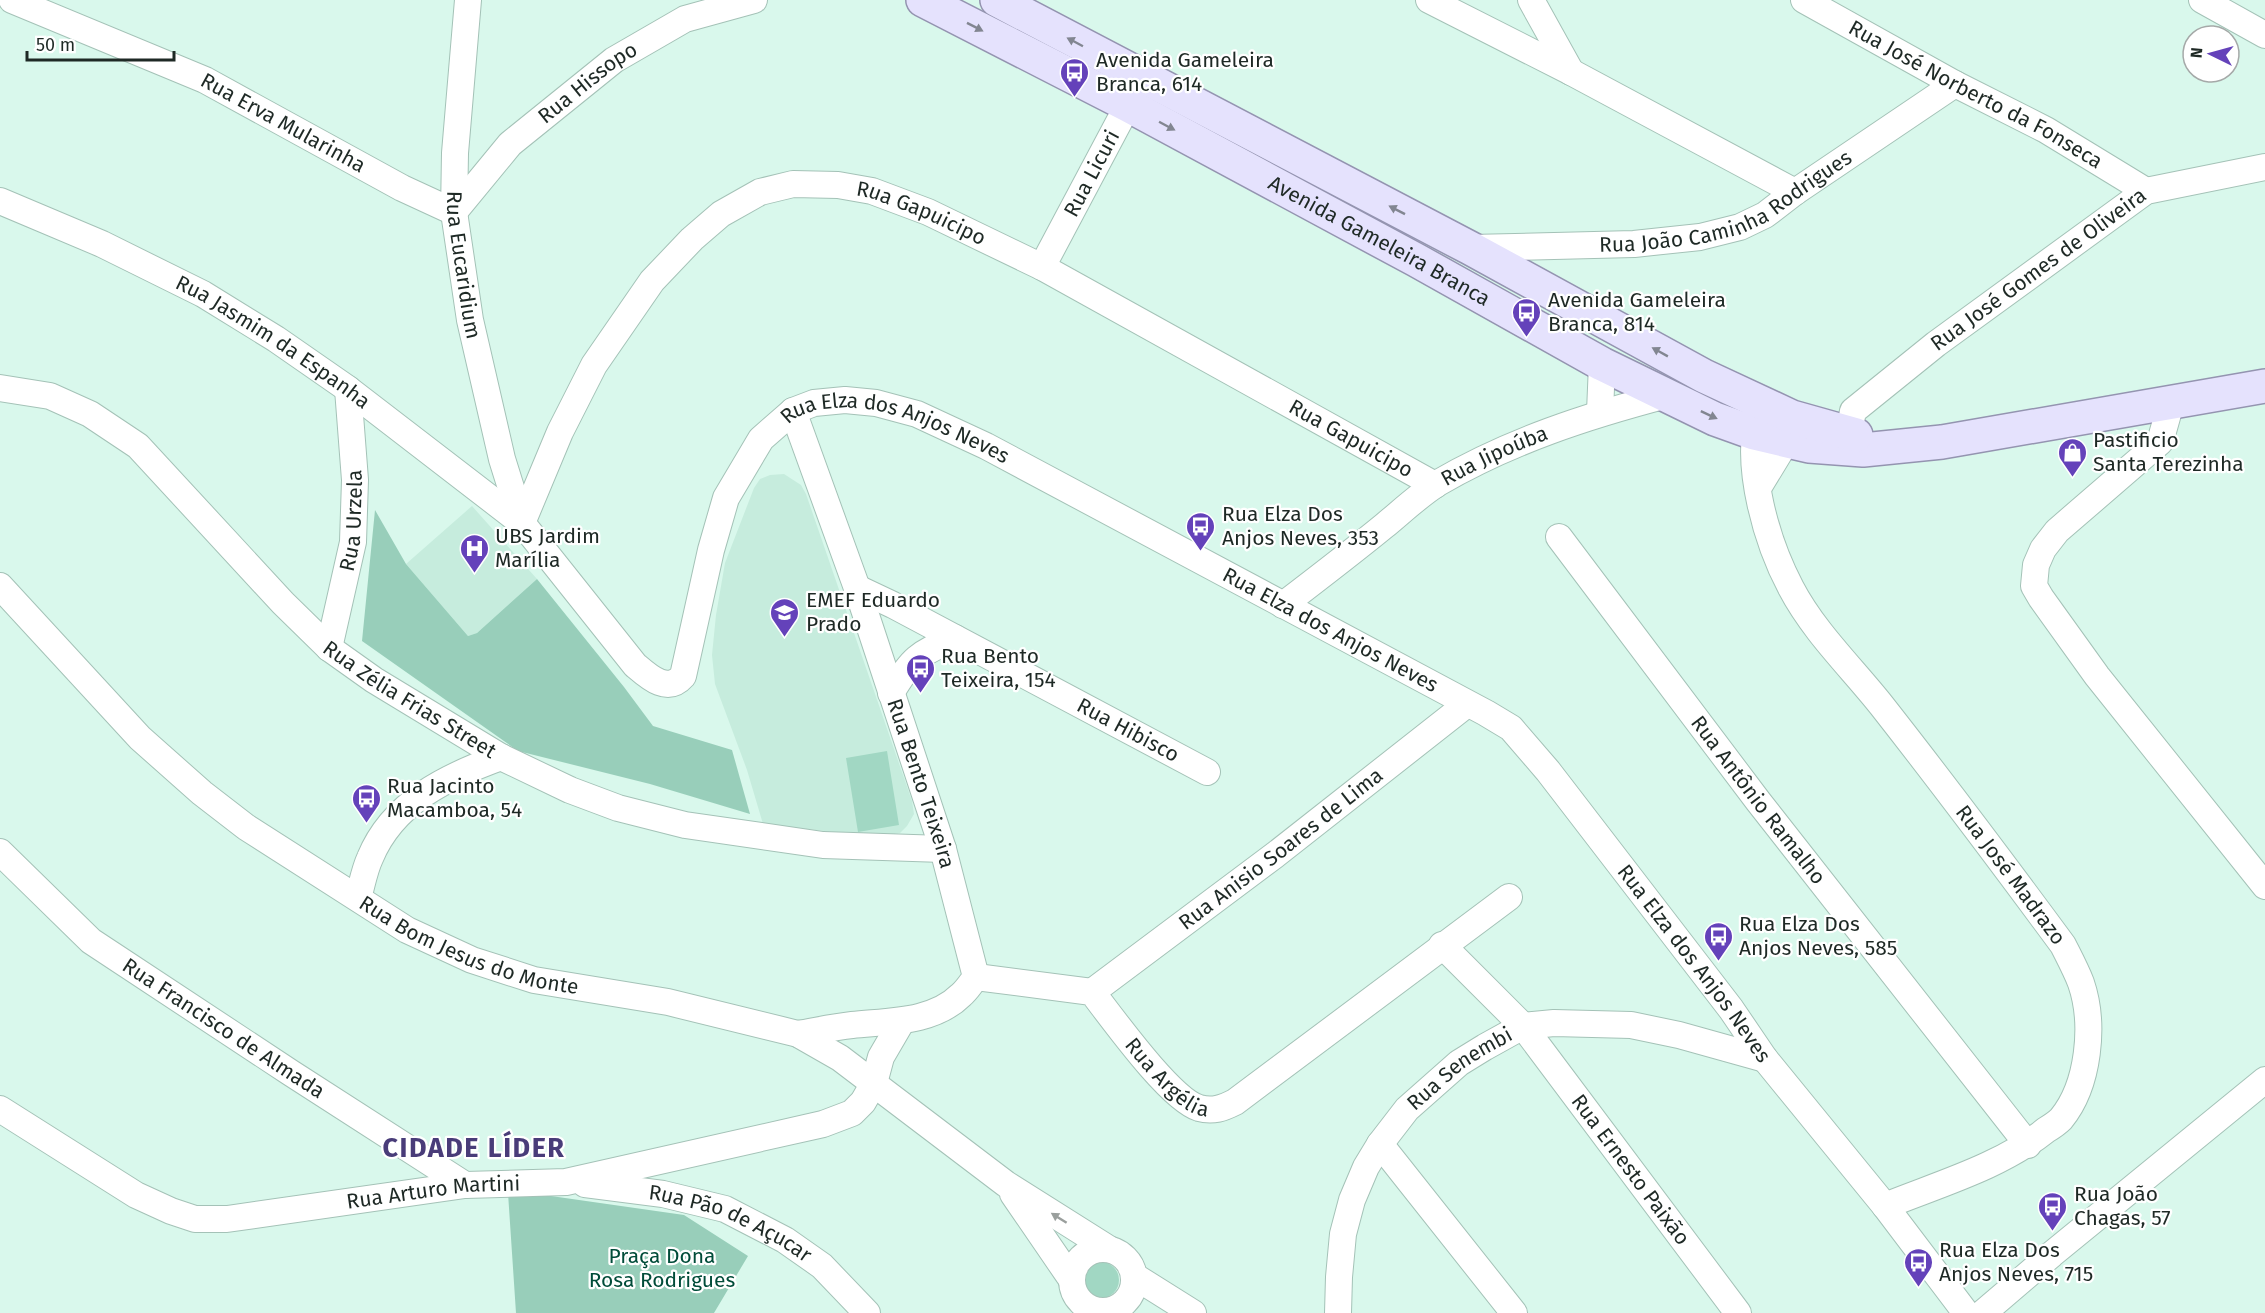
<svg xmlns="http://www.w3.org/2000/svg" width="2265" height="1313" viewBox="0 0 2265 1313" font-family="'Fira Sans',sans-serif">
  <style>
    .built { fill: #c6ecdd }
    .green { fill: #a1d7c3 }
    .forest { fill: #98ceba }
    .lines { fill: none; stroke-linecap: round; stroke-linejoin: round }
    .minor-casing { stroke: #a4c2b7; stroke-width: 28 }
    .major-casing { stroke: #9494b0; stroke-width: 36 }
    .minor { stroke: #fff; stroke-width: 26 }
    .major { stroke: #e5e2fd; stroke-width: 33 }
    .oneway { fill: #828691 }
    .oneway2 { fill: #9a9f9d }
    .labels { text-anchor: middle; dominant-baseline: central; stroke-width: 4.5; stroke-linejoin: round; paint-order: stroke }
    .poi-label { font-size: 21px; fill: #1e2925; stroke: #fff; text-anchor: start }
    .street-label { font-size: 21px; fill: #1e2925; stroke: #fff }
    .park-label { font-size: 21px; fill: #004c39; stroke: #fff }
    .district-label { font-size: 27px; font-weight: bold; letter-spacing: 1.5px; fill: #493c79; stroke: #fff }
  </style>
  <rect width="100%" height="100%" fill="#d9f8ec"/>
  <path class="built" d="M 784,474 L 801,485 L 806,494 L 912,801 L 914,814 L 907,826 L 900,833 L 888,835 L 833,832 L 763,824 L 747,770 L 715,684 L 712,655 L 716,615 L 725,563 L 754,488 L 760,479 L 770,475 Z
    M 472,506 L 537,579 L 477,633 L 468,636 L 406,564 Z"/>
  <path class="green" d="M 887,751 L 899,825 L 858,832 L 846,758 Z
    M1083 1280a18 18 0 1 1 36 0a18 18 0 1 1-36 0Z"/>
  <path class="forest" d="M 375,510 L 406,564 L 468,636 L 477,633 L 537,579 L 624,687 L 653,726 L 732,750 L 750,814 L 650,784 L 518,751 L 362,641 Z
    M 508,1193 L 537,1194 L 684,1215 L 748,1256 L 714,1313 L 516,1313 Z"/>
  <g class="lines">
    <defs>
      <g id="minor">
        <path id="s1" d="M 12,0 L 205,80 L 402,188 L 454,212 L 510,144 L 614,60 L 685,19 L 754,0"/>
        <path id="s2" d="M 468,0 L 455,153 L 454,212 L 470,320 L 502,459 L 522,523"/>
        <path d="M 1429,0 L 1571,72 L 1795,192"/>
        <path d="M 1531,0 L 1571,72"/>
        <path id="s3" d="M 1804,0 L 1955,84 L 2046,130 L 2146,191"/>
        <path d="M 2202,0 L 2265,35"/>
        <path id="s4" d="M 0,201 L 102,244 L 203,294 L 276,339 L 348,389 L 522,523 L 635,665 C 649,677 667,694 683,676 L 711,550 L 726,498 L 761,439 L 793,411 L 814,403 L 845,400 L 876,403 L 917,414 L 986,446 L 1486,713 L 1511,728 L 1548,771 L 1731,1009 L 1765,1059 L 1885,1206 L 1966,1313"/>
        <path id="s5" d="M 1470,248 L 1634,244 L 1700,237 L 1740,227 L 1765,215 L 1795,192 L 1955,84"/>
        <path id="s6" d="M 1042,267 L 1128,105 L 1135,89"/>
        <path id="s7" d="M 0,388 L 50,396 L 90,414 L 138,446 L 283,603 L 329,648 L 374,680 L 501,757 L 570,790 L 618,808 L 685,825 L 823,845 L 943,849"/>
        <path d="M 2171,403 L 2160,442 L 2057,531 L 2043,549 L 2036,565 L 2034,586 L 2041,598 L 2097,676 L 2265,886"/>
        <path id="s8" d="M 793,411 L 857,588 L 943,849 L 976,977 C 971,983 967,990 961,995 C 933,1023 888,1021 852,1025 C 834,1027 816,1031 798,1034"/>
        <path d="M 1600,412 L 1602,364"/>
        <path id="s9" d="M 1758,418 C 1745,468 1767,543 1791,588 C 1814,632 1852,668 1882,706 C 1944,785 2004,865 2063,945 C 2069,957 2076,970 2081,983 C 2095,1024 2089,1085 2061,1119 C 2057,1123 2051,1127 2046,1130 C 2000,1167 1939,1184 1885,1206"/>
        <path id="s10" d="M 1846,449 L 1853,411 L 1936,344 L 2146,191 L 2265,167"/>
        <path d="M 1758,488 L 1786,442 L 1797,429"/>
        <path id="s11" d="M 522,523 L 560,432 L 594,365 L 652,281 L 692,239 L 721,214 L 760,192 L 793,184 L 838,185 L 872,191 L 928,212 L 1042,267 L 1435,485"/>
        <path id="s12" d="M 1559,537 L 1758,801 L 2028,1145"/>
        <path id="s13" d="M 0,586 L 140,738 L 202,793 L 246,827 L 407,930 L 472,960 L 534,980 L 668,1002 L 798,1034 L 840,1058 L 1006,1184 L 1109,1249"/>
        <path id="s14" d="M 857,588 L 893,605 L 1207,772"/>
        <path id="s15" d="M 1283,605 C 1317,579 1351,553 1384,526 C 1401,512 1419,495 1438,483 C 1510,441 1587,416 1667,395"/>
        <path id="s16" d="M 329,648 L 353,542 L 355,480 L 348,389"/>
        <path d="M 891,693 C 912,658 918,654 955,638"/>
        <path id="s17" d="M 0,852 L 91,941 L 291,1073 L 465,1185"/>
        <path d="M 358,898 C 362,885 364,871 370,858 C 393,802 448,776 501,757"/>
        <path id="s18" d="M 1442,945 L 1523,1026 L 1738,1313"/>
        <path id="s19" d="M 976,977 L 1092,992 C 1113,1019 1170,1099 1199,1108 C 1213,1112 1223,1108 1235,1102 L 1509,897"/>
        <path id="s20" d="M 1092,992 L 1275,855 L 1467,704"/>
        <path id="s21" d="M 0,1109 L 136,1195 L 171,1211 L 195,1219 L 227,1219 L 465,1185 L 566,1182 L 823,1124 L 852,1113 L 863,1102 L 874,1083 L 881,1057 L 902,1021"/>
        <path d="M 1380,1144 L 1514,1313"/>
        <path id="s22" d="M 585,1184 L 663,1194 L 725,1209 L 785,1240 L 822,1266 L 867,1313"/>
        <path d="M 1013,1194 L 1072,1280"/>
        <circle cx="1103" cy="1280" r="31"/>
        <path d="M 1134,1276 L 1193,1313"/>
        <path id="s23" d="M 1338,1313 L 1339,1277 L 1343,1234 L 1352,1200 L 1366,1167 L 1380,1144 L 1407,1109 L 1459,1063 L 1485,1047 L 1523,1026 L 1554,1023 L 1631,1025 L 1679,1035 L 1765,1059"/>
        <path d="M 1983,1313 L 2052,1254 L 2265,1080"/>
      </g>
      <g id="major">
        <path id="s24" d="M 923,0 L 1128,105 L 1416,260 L 1602,364 L 1715,419 L 1754,433 L 1809,446 L 1863,450 L 1942,442 L 2265,386"/>
        <path d="M 997,0 L 1470,248 L 1704,376 L 1792,417 L 1856,435"/>
      </g>
    </defs>
    <use href="#minor" class="minor-casing"/>
    <use href="#major" class="major-casing"/>
    <use href="#minor" class="minor"/>
    <use href="#major" class="major"/>
  </g>
  <defs><path id="oneway-solid" d="M-6-.8H1V-3.2L6.5 0L1 3.2V.8H-6Z" transform="scale(1.5)"/></defs>
  <g class="oneway">
    <use href="#oneway-solid" transform="translate(975 27) rotate(27)"/>
    <use href="#oneway-solid" transform="translate(1075 42) rotate(-152)"/>
    <use href="#oneway-solid" transform="translate(1167 126) rotate(28)"/>
    <use href="#oneway-solid" transform="translate(1397 210) rotate(-153)"/>
    <use href="#oneway-solid" transform="translate(1660 352) rotate(-151)"/>
    <use href="#oneway-solid" transform="translate(1709 415) rotate(25)"/>
  </g>
  <use class="oneway2" href="#oneway-solid" transform="translate(1059 1218) rotate(-148)"/>
  <defs>
    <symbol id="bus-pin" viewBox="-11 -11 22 30"><path d="M0 17L-7.5 6A9.5 9.5 0 1 1 7.5 6Z" fill="#6442ba" stroke="#fff"/><path d="M-5-6H5V4H4V6H2V4H-2V6H-4V4H-5ZM-3.5-4V0h7V-4ZM-3.5 1.2v1.5H-2V1.2ZM2 1.2v1.5H3.5V1.2Z" fill="#fff"/></symbol>
    <symbol id="shop-pin" viewBox="-11 -11 22 30"><path d="M0 17L-7.5 6A9.5 9.5 0 1 1 7.5 6Z" fill="#6442ba" stroke="#fff"/><path d="M-5-2.5h2.3a2.7 3.5 0 0 1 5.4 0H5L5.5 6h-11ZM-1.5-2.5h3a1.5 2.3 0 0 0-3 0Z" fill="#fff"/></symbol>
    <symbol id="hospital-pin" viewBox="-11 -11 22 30"><path d="M0 17L-7.5 6A9.5 9.5 0 1 1 7.5 6Z" fill="#6442ba" stroke="#fff"/><path d="M-5-5h3v3.5h4V-5h3V5h-3V1.5h-4V5h-3Z" fill="#fff"/></symbol>
    <symbol id="school-pin" viewBox="-11 -11 22 30"><path d="M0 17L-7.5 6A9.5 9.5 0 1 1 7.5 6Z" fill="#6442ba" stroke="#fff"/><path d="M0-5L7-2L0 1L-7-2ZM-4 1L0 2.5L4 1V4Q0 6-4 4Z" fill="#fff"/></symbol>
  </defs>
  <g fill-rule="evenodd">
    <use href="#bus-pin" x="1058" y="56" width="33" height="45"/>
    <use href="#bus-pin" x="1510" y="296" width="33" height="45"/>
    <use href="#shop-pin" x="2056" y="436" width="33" height="45"/>
    <use href="#bus-pin" x="1184" y="510" width="33" height="45"/>
    <use href="#hospital-pin" x="458" y="532" width="33" height="45"/>
    <use href="#school-pin" x="768" y="596" width="33" height="45"/>
    <use href="#bus-pin" x="904" y="652" width="33" height="45"/>
    <use href="#bus-pin" x="350" y="782" width="33" height="45"/>
    <use href="#bus-pin" x="1702" y="920" width="33" height="45"/>
    <use href="#bus-pin" x="2036" y="1190" width="33" height="45"/>
    <use href="#bus-pin" x="1902" y="1246" width="33" height="45"/>
  </g>
  <g class="labels">
    <g class="poi-label">
      <text x="1096" y="60">Avenida Gameleira<tspan x="1096" dy="24">Branca, 614</tspan></text>
      <text x="1548" y="300">Avenida Gameleira<tspan x="1548" dy="24">Branca, 814</tspan></text>
      <text x="2093" y="440">Pastificio<tspan x="2093" dy="24">Santa Terezinha</tspan></text>
      <text x="1222" y="514">Rua Elza Dos<tspan x="1222" dy="24">Anjos Neves, 353</tspan></text>
      <text x="495" y="536">UBS Jardim<tspan x="495" dy="24">Marília</tspan></text>
      <text x="806" y="600">EMEF Eduardo<tspan x="806" dy="24">Prado</tspan></text>
      <text x="941" y="656">Rua Bento<tspan x="941" dy="24">Teixeira, 154</tspan></text>
      <text x="387" y="786">Rua Jacinto<tspan x="387" dy="24">Macamboa, 54</tspan></text>
      <text x="1739" y="924">Rua Elza Dos<tspan x="1739" dy="24">Anjos Neves, 585</tspan></text>
      <text x="2074" y="1194">Rua João<tspan x="2074" dy="24">Chagas, 57</tspan></text>
      <text x="1939" y="1250">Rua Elza Dos<tspan x="1939" dy="24">Anjos Neves, 715</tspan></text>
    </g>
    <g class="street-label">
      <text stroke="none"><textPath href="#s1" startOffset="678">Rua Hissopo</textPath></text>
      <text stroke="none"><textPath href="#s3" startOffset="196">Rua José Norberto da Fonseca</textPath></text>
      <text stroke="none"><textPath href="#s1" startOffset="298">Rua Erva Mularinha</textPath></text>
      <text stroke="none"><textPath href="#s6" startOffset="106">Rua Licuri</textPath></text>
      <text stroke="none"><textPath href="#s5" startOffset="266">Rua João Caminha Rodrigues</textPath></text>
      <text stroke="none"><textPath href="#s11" startOffset="584">Rua Gapuicipo</textPath></text>
      <text stroke="none"><textPath href="#s24" startOffset="516">Avenida Gameleira Branca</textPath></text>
      <text stroke="none"><textPath href="#s2" startOffset="266">Rua Eucaridium</textPath></text>
      <text stroke="none"><textPath href="#s10" startOffset="272">Rua José Gomes de Oliveira</textPath></text>
      <text stroke="none"><textPath href="#s4" startOffset="308">Rua Jasmim da Espanha</textPath></text>
      <text stroke="none"><textPath href="#s11" startOffset="1070">Rua Gapuicipo</textPath></text>
      <text stroke="none"><textPath href="#s4" startOffset="1256">Rua Elza dos Anjos Neves</textPath></text>
      <text stroke="none"><textPath href="#s15" startOffset="260">Rua Jipoúba</textPath></text>
      <text stroke="none"><textPath href="#s16" startOffset="130">Rua Urzela</textPath></text>
      <text stroke="none"><textPath href="#s4" startOffset="1742">Rua Elza dos Anjos Neves</textPath></text>
      <text stroke="none"><textPath href="#s7" startOffset="526">Rua Zélia Frias Street</textPath></text>
      <text stroke="none"><textPath href="#s14" startOffset="306">Rua Hibisco</textPath></text>
      <text stroke="none"><textPath href="#s8" startOffset="394">Rua Bento Teixeira</textPath></text>
      <text stroke="none"><textPath href="#s12" startOffset="330">Rua Antônio Ramalho</textPath></text>
      <text stroke="none"><textPath href="#s20" startOffset="237">Rua Anisio Soares de Lima</textPath></text>
      <text stroke="none"><textPath href="#s9" startOffset="538">Rua José Madrazo</textPath></text>
      <text stroke="none"><textPath href="#s13" startOffset="600">Rua Bom Jesus do Monte</textPath></text>
      <text stroke="none"><textPath href="#s4" startOffset="2246">Rua Elza dos Anjos Neves</textPath></text>
      <text stroke="none"><textPath href="#s17" startOffset="286">Rua Francisco de Almada</textPath></text>
      <text stroke="none"><textPath href="#s19" startOffset="232">Rua Argélia</textPath></text>
      <text stroke="none"><textPath href="#s23" startOffset="288">Rua Senembi</textPath></text>
      <text stroke="none"><textPath href="#s18" startOffset="294">Rua Ernesto Paixão</textPath></text>
      <text stroke="none"><textPath href="#s21" startOffset="465">Rua Arturo Martini</textPath></text>
      <text stroke="none"><textPath href="#s22" startOffset="152">Rua Pão de Açucar</textPath></text>
    </g>
    <g class="park-label">
      <text x="662" y="1256">Praça Dona<tspan x="662" dy="24">Rosa Rodrigues</tspan></text>
    </g>
    <g class="district-label">
      <text x="474" y="1148">CIDADE LÍDER</text>
    </g>
  </g>
  <g transform="translate(2211 54) rotate(275)"><circle r="28" fill="#ffffff" stroke="#a5a9a8" stroke-width="1.5"/>
  <path d="M0-4.5L10 22L0 15L-10 22Z" fill="#6442ba"/>
  <text y="-9" font-size="16" font-weight="bold" text-anchor="middle" fill="#1e2925">N</text>
  </g>
  <path d="M27 51v9h147v-9" fill="none" stroke="#1e2925" stroke-width="3"/>
  <text x="36" y="51" font-size="18" fill="#1e2925" stroke="#ffffff" stroke-width="4.5" paint-order="stroke">50 m</text>
</svg>
